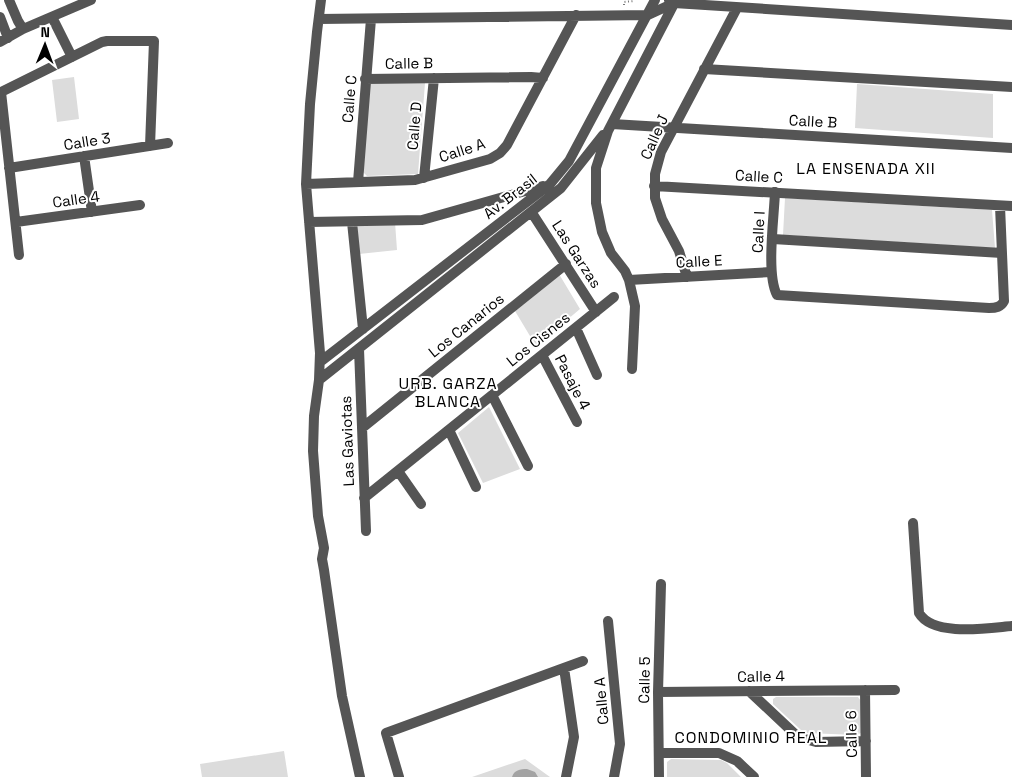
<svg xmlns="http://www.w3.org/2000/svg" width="1012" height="777" viewBox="0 0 1012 777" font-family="'Space Grotesk',sans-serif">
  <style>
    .green { fill: #dcdcdc }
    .water { fill: #a3a3a3 }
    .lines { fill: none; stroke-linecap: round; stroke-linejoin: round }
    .path { stroke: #777; stroke-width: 2; stroke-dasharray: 1 2.5; stroke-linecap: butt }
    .minor { stroke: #555; stroke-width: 10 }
    .labels { text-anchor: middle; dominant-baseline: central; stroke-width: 4; stroke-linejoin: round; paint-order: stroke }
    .street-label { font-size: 15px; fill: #000; stroke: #fff }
    .neighbourhood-label { font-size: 16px; letter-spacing: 1px; fill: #000; stroke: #fff }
  </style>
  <rect width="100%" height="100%" fill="#fff"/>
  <path class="green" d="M 74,77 L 79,119 L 57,122 L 52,80 Z
    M 370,83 L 425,83 L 418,174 L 367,176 L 363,172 Z
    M 857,84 L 993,94 L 993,138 L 855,128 Z
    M 785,198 L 992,210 L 995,248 L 783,235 Z
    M 395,222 L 397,250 L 359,254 L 354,225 Z
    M 559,274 L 580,309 L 536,346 L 515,311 Z
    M 489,407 L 520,469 L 483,483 L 458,433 Z
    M 776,697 L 858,697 L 861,701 L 861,733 L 856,735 L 807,733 L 801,730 L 773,704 L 773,699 Z
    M 284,751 L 288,777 L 202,777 L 200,764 Z
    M 525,759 L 550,777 L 472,777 Z
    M 671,759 L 721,760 L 727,763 L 741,777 L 667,777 L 667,762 Z"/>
  <path class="water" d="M 527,769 L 535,772 L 538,777 L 512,777 C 514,770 520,769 527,769 Z"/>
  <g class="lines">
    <path class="path" d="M 624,5 L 624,2 L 634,1"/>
    <path class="minor" d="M 9,0 L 18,21 L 23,29
      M 321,0 L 317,32 L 310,104 L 306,184 L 320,353 L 319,380 L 314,416 L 313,451 L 318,516 L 324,548 L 322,559 L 324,570 L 342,696 L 360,777
      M 669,0 L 674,3 L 1012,25
      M 0,17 L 8,38
      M 52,17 L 72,57
      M 319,19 L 648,15 L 674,3
      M 0,42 L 23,29 L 91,0
      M 704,69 L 1012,87
      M 365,79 L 531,77 L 543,78
      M 612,124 L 1012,148
      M 84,156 L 92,212
      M 9,168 L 168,143
      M 424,178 L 434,78
      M 358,182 L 371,19
      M 306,184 L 415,180 L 490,159 L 500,153 L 507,145 L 576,15
      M 654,186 L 1012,206
      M 775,192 C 774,218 766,274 777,295 L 989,308 C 996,308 1001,307 1004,301 L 1000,206
      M 532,213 L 596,312
      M 16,222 L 140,205
      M 309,222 L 422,220 L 543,186
      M 352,222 L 363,329
      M 773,239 L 1002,253
      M 19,255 L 1,92 L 102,42 L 107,41 L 154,41 L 150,146
      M 687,277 L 679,251 L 662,219 L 655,198 L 655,174 L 661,152 L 737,8
      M 629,280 L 771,272
      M 576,328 L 597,375
      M 359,349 L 366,531
      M 542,355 L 577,422
      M 320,362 L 550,184 L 569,161 L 655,0
      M 632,369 L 635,306 L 629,280 L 625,271 L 611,253 L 602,232 L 596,203 L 596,168 L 608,131 L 676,0
      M 319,380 L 561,188 L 603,135
      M 492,395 L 528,466
      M 362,428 L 566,264
      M 449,430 L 476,487
      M 398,471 L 421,504
      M 364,498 L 614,297
      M 913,523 L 919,613 C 933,637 988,628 1012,626
      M 608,621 L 620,744 L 614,777
      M 564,668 L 574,737 L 566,777
      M 865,690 L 866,777
      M 749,691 L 798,737 L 816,742 L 866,741
      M 658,692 L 895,690
      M 659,753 L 719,753 L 737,761 L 754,777
      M 399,777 L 386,733 L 583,661
      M 659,777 L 658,692 L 661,584"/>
  </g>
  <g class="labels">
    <g class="street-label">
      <text transform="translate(409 63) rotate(-1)">Calle B</text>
      <text transform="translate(349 99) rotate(-85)">Calle C</text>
      <text transform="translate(813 121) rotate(3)">Calle B</text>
      <text transform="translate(414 126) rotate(-85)">Calle D</text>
      <text transform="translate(654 137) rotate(-66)">Calle J</text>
      <text transform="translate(87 141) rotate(-9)">Calle 3</text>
      <text transform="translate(462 150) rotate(-18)">Calle A</text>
      <text transform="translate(759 176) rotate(3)">Calle C</text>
      <text transform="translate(510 196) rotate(-38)">Av. Brasil</text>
      <text transform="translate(76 199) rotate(-8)">Calle 4</text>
      <text transform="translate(758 232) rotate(-87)">Calle I</text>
      <text transform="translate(577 254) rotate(57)">Las Garzas</text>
      <text transform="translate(699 261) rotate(-3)">Calle E</text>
      <text transform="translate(466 325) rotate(-39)">Los Canarios</text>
      <text transform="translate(538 339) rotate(-39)">Los Cisnes</text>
      <text transform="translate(573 382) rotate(63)">Pasaje 4</text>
      <text transform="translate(347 441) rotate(-92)">Las Gaviotas</text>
      <text transform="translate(761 676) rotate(-1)">Calle 4</text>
      <text transform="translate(644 680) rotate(-89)">Calle 5</text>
      <text transform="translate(601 701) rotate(-95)">Calle A</text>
      <text transform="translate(851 734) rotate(-91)">Calle 6</text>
    </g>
    <g class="neighbourhood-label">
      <text x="866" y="168">LA ENSENADA XII</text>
      <text x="448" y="383">URB. GARZA<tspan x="448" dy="18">BLANCA</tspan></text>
      <text x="751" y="737">CONDOMINIO REAL</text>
    </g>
  </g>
  <g transform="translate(45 45) rotate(1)" stroke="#ffffff" stroke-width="4" paint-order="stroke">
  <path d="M0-4L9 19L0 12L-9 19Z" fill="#000000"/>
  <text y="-8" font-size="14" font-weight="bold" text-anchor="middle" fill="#000000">N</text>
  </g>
</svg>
